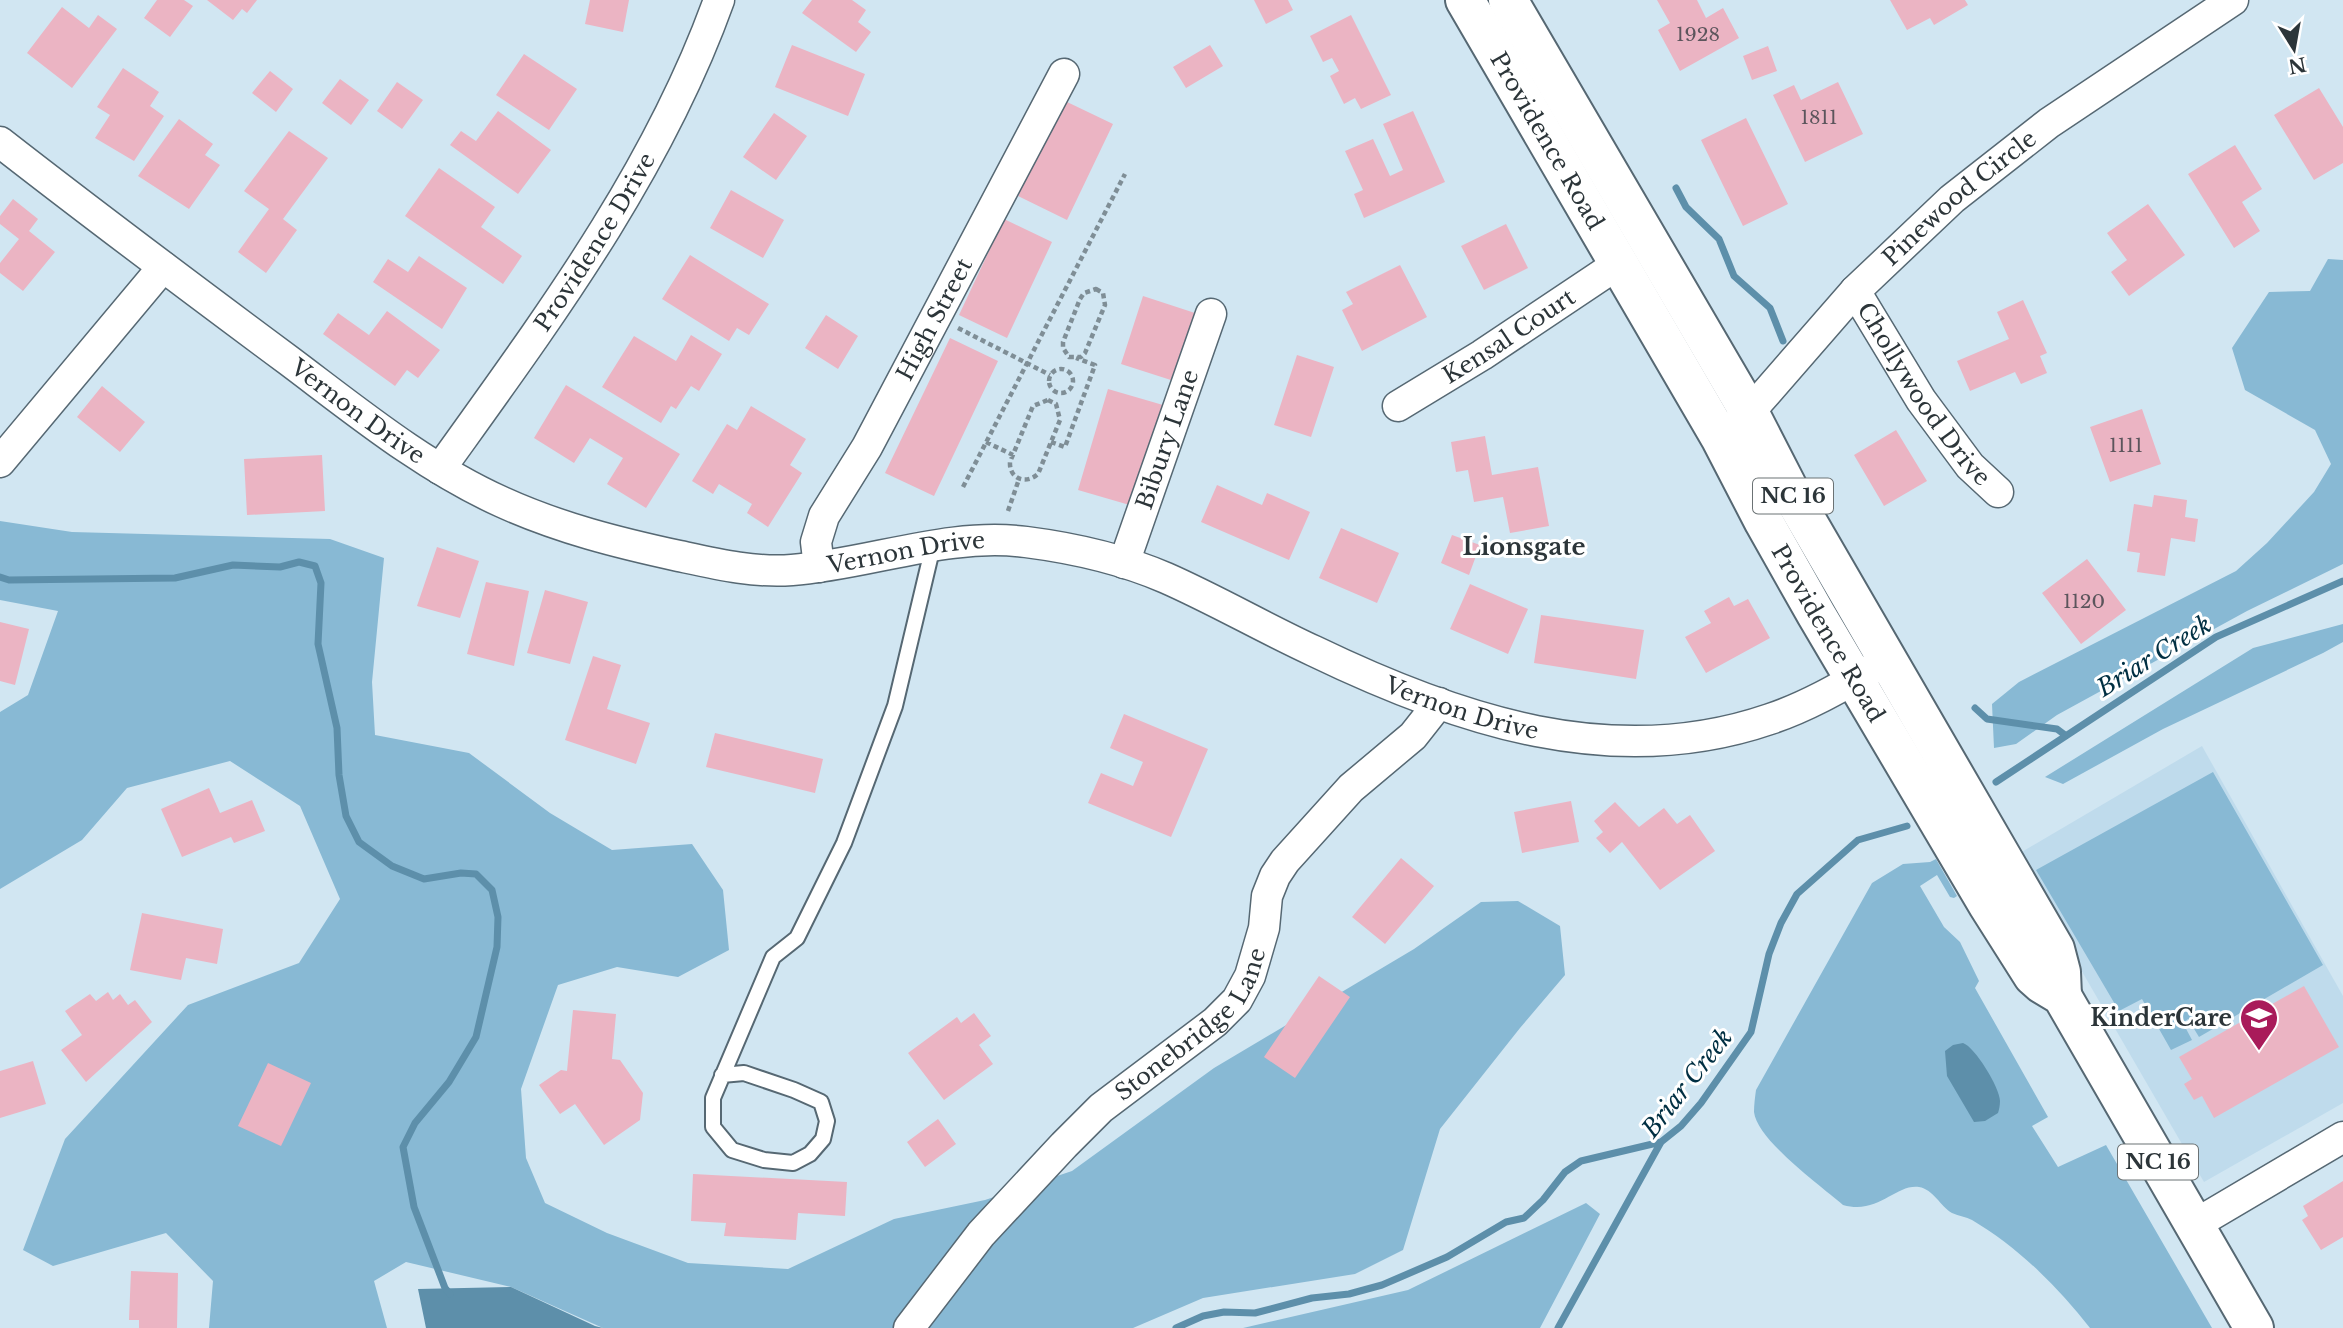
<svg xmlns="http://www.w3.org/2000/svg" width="2343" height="1328" viewBox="0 0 2343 1328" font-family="'Libre Baskerville',serif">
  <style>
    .built { fill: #bfdbec }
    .green { fill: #88b9d4 }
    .water { fill: #5d8faa }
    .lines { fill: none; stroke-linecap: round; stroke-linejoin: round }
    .stream { stroke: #5d8faa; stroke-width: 7 }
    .building { fill: #ebb4c3 }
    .lane-casing { stroke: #566873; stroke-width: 18 }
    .street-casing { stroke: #566873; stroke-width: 33 }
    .primary-casing { stroke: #566873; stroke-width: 42 }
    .path { stroke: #7f8e96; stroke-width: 4.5; stroke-dasharray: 5 3.5; stroke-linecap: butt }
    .lane { stroke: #fff; stroke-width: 14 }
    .street { stroke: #fff; stroke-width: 30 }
    .primary { stroke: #fff; stroke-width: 38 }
    .labels { text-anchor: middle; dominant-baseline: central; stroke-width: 6; stroke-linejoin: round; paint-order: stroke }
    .number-label { font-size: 19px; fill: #5c555c }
    .shield { fill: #fff; stroke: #6b7274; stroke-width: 2 }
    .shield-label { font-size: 21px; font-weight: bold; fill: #2c3539 }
    .street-label { font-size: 23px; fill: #2c3539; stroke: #fff }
    .poi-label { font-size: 23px; font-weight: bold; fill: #2c3539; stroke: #fff; text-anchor: end }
    .neighbourhood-label { font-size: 24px; font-weight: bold; fill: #2c3539; stroke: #fff }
    .water-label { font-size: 24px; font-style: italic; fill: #002f42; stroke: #fff }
  </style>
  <rect width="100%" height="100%" fill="#d1e6f2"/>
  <path class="built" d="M 2202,746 L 2343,996 L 2343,1103 L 2204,1182 L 2015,856 Z"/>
  <path class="green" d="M 2328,259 L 2343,260 L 2343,564 L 2247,611 L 2057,715 L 2016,744 L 1994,748 L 1992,704 L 2019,682 L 2236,571 L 2267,543 L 2314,492 L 2331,464 L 2315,430 L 2245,390 L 2232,348 L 2269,292 L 2310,291 Z
    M 0,521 L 72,532 L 330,539 L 384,558 L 372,682 L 375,735 L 469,753 L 550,813 L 612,850 L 692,844 L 723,890 L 729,950 L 678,977 L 617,967 L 558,985 L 521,1089 L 526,1158 L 545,1203 L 607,1233 L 688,1263 L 788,1269 L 894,1219 L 985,1200 L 1072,1171 L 1214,1068 L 1414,949 L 1481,902 L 1518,901 L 1560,926 L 1565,975 L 1520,1028 L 1440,1129 L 1403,1250 L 1355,1274 L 1203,1298 L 1133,1328 L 603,1328 L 511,1287 L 406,1262 L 374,1281 L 387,1328 L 209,1328 L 213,1281 L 166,1233 L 53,1266 L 23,1250 L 65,1139 L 188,1005 L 299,963 L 340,899 L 300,806 L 230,761 L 127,788 L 82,840 L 0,889 L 0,712 L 28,695 L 58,611 L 0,600 Z
    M 2343,624 L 2343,642 L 2323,653 L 2163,729 L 2063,784 L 2045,777 L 2253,648 Z
    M 2213,772 L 2323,965 L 2199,1037 L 2188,1019 L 2183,1023 L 2192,1040 L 2171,1050 L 2142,999 L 2119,1011 L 2036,870 Z
    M 1936,859 L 1957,896 L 1954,898 L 1950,897 L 1937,875 L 1920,886 L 1944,927 L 1960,942 L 1979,981 L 1975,988 L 2048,1117 L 2032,1126 L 2058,1167 L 2106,1145 L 2212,1328 L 2090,1328 C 2057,1286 2019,1248 1972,1220 C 1966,1217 1959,1216 1952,1213 C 1941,1207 1933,1189 1919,1187 C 1895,1184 1879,1215 1843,1205 C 1821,1186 1757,1140 1754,1112 C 1754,1105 1755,1097 1756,1090 L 1872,883 L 1903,864 L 1930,862 Z
    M 1586,1203 L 1600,1214 L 1540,1328 L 1243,1328 L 1408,1290 Z"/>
  <path class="water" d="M 1963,1043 C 1975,1047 2000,1088 2000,1101 C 2000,1105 1999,1110 1998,1113 L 1985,1121 L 1974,1122 L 1947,1076 L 1945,1051 L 1953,1045 Z
    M 511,1287 L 595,1326 L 603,1328 L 426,1328 L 418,1289 Z"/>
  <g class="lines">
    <path class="stream" d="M 1676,188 L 1686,207 L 1719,239 L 1734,276 L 1770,308 L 1783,341
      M 0,577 L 9,580 L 175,578 L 233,565 L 280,567 L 299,562 L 315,566 L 321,583 L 318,644 L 337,728 L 339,775 L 346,816 L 359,842 L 392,866 L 424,879 L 461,873 L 476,874 L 492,890 L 498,917 L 497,947 L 476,1037 L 449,1082 L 415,1123 L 403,1147 L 414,1207 L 445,1288 L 450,1294
      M 1975,708 L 1987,719 L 2057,729 L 2065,735
      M 1996,782 L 2216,637 L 2343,581
      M 1176,1328 L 1203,1316 L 1224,1312 L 1255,1313 L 1312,1298 L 1349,1294 L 1382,1285 L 1447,1257 L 1506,1222 L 1524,1218 L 1543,1200 L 1565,1172 L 1581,1161 L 1661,1142
      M 1558,1328 L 1661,1142 L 1681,1126 L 1701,1103 L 1751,1032 L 1769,954 L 1781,923 L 1797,894 L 1858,840 L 1907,826"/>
  </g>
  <path class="building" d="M 157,0 L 184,0 L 193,6 L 170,37 L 144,18 Z
    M 207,0 L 257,0 L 247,13 L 242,9 L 233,20 Z
    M 590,0 L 629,0 L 623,32 L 585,24 Z
    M 812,0 L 852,0 L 866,10 L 858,22 L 871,32 L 856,52 L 802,13 Z
    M 1254,0 L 1288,0 L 1293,10 L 1266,24 Z
    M 1657,0 L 1697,0 L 1706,18 L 1723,8 L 1739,38 L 1680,71 L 1658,30 L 1670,23 Z
    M 1890,0 L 1965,0 L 1968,5 L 1934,25 L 1930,18 L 1907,30 Z
    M 62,7 L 89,28 L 98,15 L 117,29 L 72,88 L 27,53 Z
    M 1351,15 L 1391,95 L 1361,109 L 1355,98 L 1344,104 L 1330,76 L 1339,71 L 1332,58 L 1323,62 L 1310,36 Z
    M 792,45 L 865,74 L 848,116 L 775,87 Z
    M 1210,45 L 1223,66 L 1186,88 L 1173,67 Z
    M 1768,46 L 1777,71 L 1752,80 L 1743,56 Z
    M 524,54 L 577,89 L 549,130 L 496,95 Z
    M 123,68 L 159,92 L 150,106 L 164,116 L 134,161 L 95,138 L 110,115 L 97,107 Z
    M 270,71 L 293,89 L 276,112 L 252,93 Z
    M 340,79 L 369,100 L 351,125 L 322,103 Z
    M 397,82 L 423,100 L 402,129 L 377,111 Z
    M 1838,82 L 1863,134 L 1805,162 L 1773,95 L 1794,85 L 1801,100 Z
    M 2319,88 L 2343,127 L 2343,163 L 2314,180 L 2274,115 Z
    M 1065,101 L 1113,124 L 1067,220 L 1018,196 Z
    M 498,111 L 551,150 L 518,194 L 450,145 L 461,131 L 476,141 Z
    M 1413,111 L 1445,182 L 1364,218 L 1354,194 L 1363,190 L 1345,151 L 1373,139 L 1390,176 L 1403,170 L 1383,124 Z
    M 774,113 L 807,136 L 776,180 L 743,157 Z
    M 1746,118 L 1788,204 L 1743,226 L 1701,140 Z
    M 179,119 L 213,144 L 205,155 L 220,165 L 189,209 L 138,176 Z
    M 289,131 L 328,158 L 283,219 L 297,230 L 266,273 L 238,252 L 269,209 L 244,191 Z
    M 2235,145 L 2262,189 L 2242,202 L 2260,231 L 2234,248 L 2188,174 Z
    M 439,168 L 495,207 L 481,227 L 522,256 L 503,284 L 405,216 Z
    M 731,190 L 784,220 L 763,258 L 710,228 Z
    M 13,199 L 38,219 L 29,231 L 55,252 L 23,291 L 0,273 L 0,263 L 19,239 L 0,224 L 0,216 Z
    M 2148,204 L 2185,255 L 2129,296 L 2111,272 L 2127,260 L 2107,233 Z
    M 1004,219 L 1052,242 L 1007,338 L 959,315 Z
    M 1506,224 L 1528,268 L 1484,290 L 1461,246 Z
    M 690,255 L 769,304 L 749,335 L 737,328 L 729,341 L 662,299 Z
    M 419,256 L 467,288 L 442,329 L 373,282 L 388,259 L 408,272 Z
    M 1400,265 L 1427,317 L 1362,351 L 1342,310 L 1353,304 L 1346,292 Z
    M 1143,296 L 1195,313 L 1174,381 L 1121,364 Z
    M 2023,300 L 2047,353 L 2040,356 L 2047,373 L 2021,384 L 2015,372 L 1970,391 L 1957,361 L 2009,339 L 1997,312 Z
    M 387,311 L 440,350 L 418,378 L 407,370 L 395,386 L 323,334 L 338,313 L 369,335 Z
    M 826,315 L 858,336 L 838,369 L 805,348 Z
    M 691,335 L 722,354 L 699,391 L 691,386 L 676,409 L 671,406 L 661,423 L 602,387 L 634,336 L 676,361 Z
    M 950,338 L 998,361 L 934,496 L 885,473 Z
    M 1297,355 L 1334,367 L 1311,437 L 1274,425 Z
    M 566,385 L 680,454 L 646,508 L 607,484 L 623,458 L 590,438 L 574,463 L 534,438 Z
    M 102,386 L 145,422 L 120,452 L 77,417 Z
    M 1108,389 L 1163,405 L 1133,506 L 1078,490 Z
    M 751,406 L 806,439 L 790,465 L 802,473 L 768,527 L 747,513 L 752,504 L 719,484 L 713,494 L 692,481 L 727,424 L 737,430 Z
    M 2142,409 L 2161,464 L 2110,482 L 2090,427 Z
    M 1896,430 L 1927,481 L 1884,506 L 1854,455 Z
    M 1485,436 L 1492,475 L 1538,467 L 1549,526 L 1510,533 L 1503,497 L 1474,502 L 1468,470 L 1456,472 L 1451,442 Z
    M 322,455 L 325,511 L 247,515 L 244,459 Z
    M 1217,485 L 1262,505 L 1267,493 L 1310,512 L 1289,560 L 1201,522 Z
    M 2154,495 L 2187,500 L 2185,517 L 2198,519 L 2195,542 L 2171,538 L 2165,576 L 2137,572 L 2140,553 L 2127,551 L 2134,504 L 2152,507 Z
    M 1341,528 L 1399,553 L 1377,603 L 1319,578 Z
    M 1452,535 L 1480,545 L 1469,575 L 1441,563 Z
    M 437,547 L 479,561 L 460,618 L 417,606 Z
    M 2087,559 L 2126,610 L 2081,644 L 2042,593 Z
    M 486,582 L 529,591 L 514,666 L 467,654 Z
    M 1470,584 L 1528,609 L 1508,654 L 1450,629 Z
    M 545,590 L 588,602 L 570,664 L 527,653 Z
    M 1729,597 L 1734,606 L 1748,599 L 1770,638 L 1706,673 L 1685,637 L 1711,623 L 1704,611 Z
    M 1541,615 L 1644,630 L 1636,679 L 1534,663 Z
    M 0,622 L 29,629 L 15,685 L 0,681 Z
    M 593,656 L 621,665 L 607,709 L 650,723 L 636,764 L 565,740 Z
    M 1124,714 L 1208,749 L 1171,837 L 1088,803 L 1101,773 L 1133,786 L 1143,762 L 1110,748 Z
    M 715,733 L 823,759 L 815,793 L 706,767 Z
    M 209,788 L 220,813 L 252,800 L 265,831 L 234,843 L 231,837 L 182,857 L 161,809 Z
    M 1571,801 L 1579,842 L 1522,853 L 1514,812 Z
    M 1615,802 L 1639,827 L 1664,808 L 1677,824 L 1690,815 L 1715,851 L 1660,890 L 1622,842 L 1610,853 L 1596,838 L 1603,832 L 1594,821 Z
    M 1401,858 L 1434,886 L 1385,944 L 1352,917 Z
    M 142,913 L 223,929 L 217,964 L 186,958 L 181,980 L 130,970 Z
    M 1319,976 L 1350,997 L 1295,1078 L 1264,1057 Z
    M 2304,986 L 2339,1047 L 2214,1118 L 2202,1096 L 2194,1100 L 2184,1084 L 2192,1079 L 2179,1057 Z
    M 108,992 L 113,1000 L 120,994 L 128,1005 L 135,1000 L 152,1022 L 86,1082 L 61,1050 L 82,1035 L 65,1011 L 90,994 L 96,1001 Z
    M 573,1010 L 616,1014 L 612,1059 L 620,1060 L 643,1093 L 640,1120 L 604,1145 L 575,1104 L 560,1114 L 539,1085 L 561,1070 L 567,1071 Z
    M 974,1013 L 991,1036 L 979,1045 L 993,1064 L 944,1100 L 908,1053 L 957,1017 L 961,1023 Z
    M 33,1061 L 46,1104 L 0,1118 L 0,1071 Z
    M 268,1063 L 311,1083 L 281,1146 L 238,1126 Z
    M 938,1119 L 956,1144 L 925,1167 L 907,1142 Z
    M 693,1174 L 847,1182 L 845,1216 L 798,1213 L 796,1240 L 724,1236 L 726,1223 L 691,1221 Z
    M 2343,1181 L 2343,1237 L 2321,1250 L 2302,1220 L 2308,1216 L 2303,1206 Z
    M 131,1271 L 178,1273 L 177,1328 L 139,1328 L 139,1320 L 129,1320 Z"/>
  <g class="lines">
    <defs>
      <path id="lane" d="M 722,1075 L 744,1073 L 794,1090 L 821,1102 L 827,1121 L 823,1139 L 810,1154 L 793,1163 L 764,1160 L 732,1150 L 713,1127 L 713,1098 L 773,957 L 797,938 L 844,843 L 895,706 L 933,546"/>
      <g id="street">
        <path id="s1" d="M 0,142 C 95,216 191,288 288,360 C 356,411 424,467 502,502 C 559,528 619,543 679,556 C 716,564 754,573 792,570 C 870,564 947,532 1026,542 C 1073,548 1122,559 1166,578 C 1216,600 1264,628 1314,651 C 1457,720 1613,773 1770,719 C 1806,707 1839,688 1872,669"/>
        <path id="s2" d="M 1855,291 L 1921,400 L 1970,466 L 1998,492"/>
        <path id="s3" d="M 1398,406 L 1482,355 L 1618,264"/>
        <path id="s4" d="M 1734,427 L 1760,400 L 1855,291 L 1952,199 L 2049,123 L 2233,0"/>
        <path d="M 0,462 L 163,267"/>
        <path id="s5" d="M 440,469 C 546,321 657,173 719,0"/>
        <path id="s6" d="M 1124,563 L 1211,314"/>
        <path id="s7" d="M 819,567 L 816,542 L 824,516 L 867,447 L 1064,74"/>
        <path d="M 2194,1225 L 2343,1137"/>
        <path id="s8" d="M 909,1328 L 981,1234 L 1064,1145 L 1101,1108 L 1215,1022 L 1237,1000 L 1250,976 L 1264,928 L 1267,896 L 1275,876 L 1285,861 L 1351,788 L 1413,736 L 1439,703"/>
      </g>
      <g id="primary">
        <path id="s9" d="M 1465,0 L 1721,439 L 1764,522 L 1816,614 L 1988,905 L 2033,976 L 2042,984 L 2062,996 L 2254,1328"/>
        <path d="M 1508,0 L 1749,412 L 1789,490 L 2055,949 L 2061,972 L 2062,996"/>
      </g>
    </defs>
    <use href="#lane" class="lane-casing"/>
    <use href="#street" class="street-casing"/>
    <use href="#primary" class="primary-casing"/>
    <path class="path" d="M 1096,289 L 1103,293 L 1105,305 L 1085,353 L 1081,357 L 1069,357 L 1063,348 L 1063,342 L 1080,299 L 1084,293 Z
      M 958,328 L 1050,375
      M1049 381a12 12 0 1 1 24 0a12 12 0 1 1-24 0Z
      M 1048,400 L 1056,404 L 1060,420 L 1038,474 C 1026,485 1009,479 1010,462 L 1033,406 Z
      M 986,442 L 1013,455
      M 1051,442 L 1065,447 L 1095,365 L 1076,358
      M 963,487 L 1125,174
      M 1008,511 L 1019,479"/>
    <use href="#lane" class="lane"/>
    <use href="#street" class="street"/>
    <use href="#primary" class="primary"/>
  </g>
  <defs>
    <symbol id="school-pin" viewBox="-11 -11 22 30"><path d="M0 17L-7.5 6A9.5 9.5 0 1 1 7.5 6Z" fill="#a91b5a" stroke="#fff"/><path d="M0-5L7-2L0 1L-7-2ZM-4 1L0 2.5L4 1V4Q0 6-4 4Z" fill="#fff"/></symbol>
  </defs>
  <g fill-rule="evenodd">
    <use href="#school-pin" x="2237" y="996" width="44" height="60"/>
  </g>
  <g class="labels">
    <g class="number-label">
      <text x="1698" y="34">1928</text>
      <text x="1819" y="117">1811</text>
      <text x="2126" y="445">1111</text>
      <text x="2084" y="601">1120</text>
    </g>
    <g class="shield">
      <rect x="1753" y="478.5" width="80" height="35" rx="5"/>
      <rect x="2118" y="1144.5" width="80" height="35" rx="5"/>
    </g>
    <g class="shield-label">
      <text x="1793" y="496">NC 16</text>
      <text x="2158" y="1162">NC 16</text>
    </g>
    <g class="street-label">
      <text stroke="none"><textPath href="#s9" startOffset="163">Providence Road</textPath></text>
      <text stroke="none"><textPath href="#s4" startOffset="322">Pinewood Circle</textPath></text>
      <text stroke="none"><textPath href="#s5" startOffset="275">Providence Drive</textPath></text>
      <text stroke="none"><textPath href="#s7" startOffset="278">High Street</textPath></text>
      <text stroke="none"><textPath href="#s3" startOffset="131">Kensal Court</textPath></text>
      <text stroke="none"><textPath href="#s2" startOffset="124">Chollywood Drive</textPath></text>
      <text stroke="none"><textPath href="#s1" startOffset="448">Vernon Drive</textPath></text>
      <text stroke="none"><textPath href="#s6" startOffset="131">Bibury Lane</textPath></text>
      <text stroke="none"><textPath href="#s1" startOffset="1034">Vernon Drive</textPath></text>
      <text stroke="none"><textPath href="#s9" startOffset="730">Providence Road</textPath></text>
      <text stroke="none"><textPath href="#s1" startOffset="1624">Vernon Drive</textPath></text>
      <text stroke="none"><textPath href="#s8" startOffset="418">Stonebridge Lane</textPath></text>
    </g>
    <g class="poi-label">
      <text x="2232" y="1018">KinderCare</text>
    </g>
    <g class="neighbourhood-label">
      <text x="1524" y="546">Lionsgate</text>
    </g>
    <g class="water-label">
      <text transform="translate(2154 656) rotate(-32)">Briar Creek</text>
      <text transform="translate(1687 1083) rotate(-52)">Briar Creek</text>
    </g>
  </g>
  <g transform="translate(2294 49) rotate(169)" stroke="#ffffff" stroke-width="5" paint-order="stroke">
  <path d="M0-5L12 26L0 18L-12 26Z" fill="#2c3539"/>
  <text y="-10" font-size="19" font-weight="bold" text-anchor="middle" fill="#2c3539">N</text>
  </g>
</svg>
